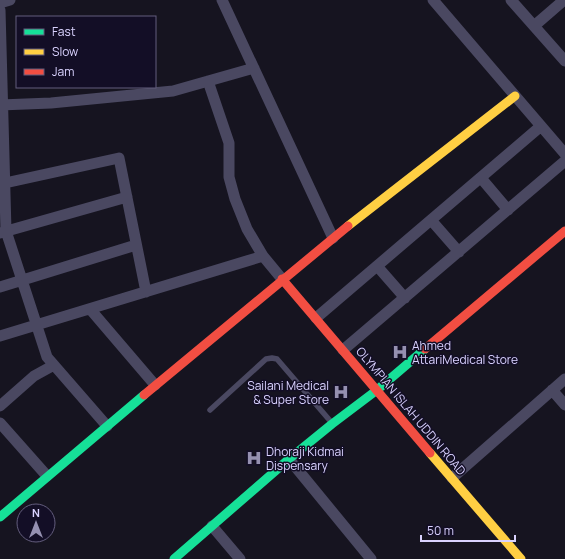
<svg xmlns="http://www.w3.org/2000/svg" width="565" height="559" viewBox="0 0 565 559" font-family="Manrope,sans-serif">
  <style>
    .lines { fill: none; stroke-linecap: round; stroke-linejoin: round }
    .lane { stroke: #4a4861; stroke-width: 5.5 }
    .street { stroke: #4a4861; stroke-width: 11 }
    .fast { stroke: #16e098; stroke-width: 9 }
    .slow { stroke: #ffcf43; stroke-width: 9 }
    .jam { stroke: #f24e42; stroke-width: 9 }
    .labels { text-anchor: middle; dominant-baseline: central; stroke-width: 3; stroke-linejoin: round; paint-order: stroke }
    .poi-label { font-size: 12px; fill: #dad3ff; stroke: #130e26; text-anchor: start }
    .street-label { font-size: 12px; fill: #dad3ff; stroke: #130e26 }
  </style>
  <rect width="100%" height="100%" fill="#161420"/>
  <g class="lines">
    <path class="lane" d="M 210,410 L 266,359 L 272,358 L 277,359 L 332,423"/>
    <path class="street" d="M 222,0 L 333,238
      M 433,0 L 565,154
      M 511,0 L 565,61
      M 0,3 L 10,0
      M 0,10 L 6,231 L 47,357 L 107,426
      M 534,26 L 564,0
      M 208,81 L 229,143 L 229,177 L 235,199 L 247,229 L 263,256
      M 0,105 L 51,103 L 173,91 L 254,68
      M 481,178 L 508,210
      M 5,183 L 119,158 L 146,292
      M 431,220 L 459,252
      M 0,233 L 127,197
      M 377,266 L 405,298
      M 0,287 L 136,245
      M 90,309 L 155,385
      M 316,318 L 541,126
      M 0,336 L 263,256 L 282,279
      M 343,350 L 565,161
      M 552,390 L 565,405
      M 0,406 L 34,376 L 54,365
      M 0,423 L 47,476
      M 289,459 L 371,559
      M 452,478 L 565,379
      M 212,526 L 240,559"/>
    <path class="fast" d="M 0,517 L 144,395
      M 174,559 L 289,459 L 332,424 L 377,390 L 425,349"/>
    <path class="slow" d="M 348,226 L 515,96
      M 430,453 L 521,559"/>
    <path class="jam" d="M 282,279 L 430,453
      M 425,349 L 565,231
      M 144,395 L 348,226"/>
  </g>
  <defs>
    <symbol id="hospital-bare" viewBox="-9 -9 18 18"><path d="M-5-5h3v3.5h4V-5h3V5h-3V1.5h-4V5h-3Z" fill="#9590b1" stroke="#130e26" stroke-width="2.5" paint-order="stroke"/></symbol>
  </defs>
  <g fill-rule="evenodd">
    <use href="#hospital-bare" x="389" y="341" width="22" height="22"/>
    <use href="#hospital-bare" x="330" y="381" width="22" height="22"/>
    <use href="#hospital-bare" x="243" y="447" width="22" height="22"/>
  </g>
  <g class="labels">
    <g class="poi-label">
      <text x="412" y="345">Ahmed<tspan x="412" dy="14">AttariMedical Store</tspan></text>
      <text x="329" y="385" text-anchor="end">Sailani Medical<tspan x="329" dy="14">&amp; Super Store</tspan></text>
      <text x="266" y="451">Dhoraji Kidmai<tspan x="266" dy="14">Dispensary</tspan></text>
    </g>
    <g class="street-label">
      <text transform="translate(411 411) rotate(50)">OLYMPIAN ISLAH UDDIN ROAD</text>
    </g>
  </g>
  <rect x="16" y="16" width="140" height="72" fill="#130e26" stroke="#635d7d"/>
  <rect x="24" y="29" width="20" height="6" fill="#16e098" stroke="#635d7d"/>
  <text x="52" y="36" font-size="12" fill="#dad3ff">Fast</text>
  <rect x="24" y="49" width="20" height="6" fill="#ffcf43" stroke="#635d7d"/>
  <text x="52" y="56" font-size="12" fill="#dad3ff">Slow</text>
  <rect x="24" y="69" width="20" height="6" fill="#f24e42" stroke="#635d7d"/>
  <text x="52" y="76" font-size="12" fill="#dad3ff">Jam</text>
  <g transform="translate(36 523)"><circle r="19" fill="#130e26" stroke="#635d7d"/>
  <path d="M0-3L7 15L0 10L-7 15Z" fill="#9590b1"/>
  <text y="-6" font-size="11" font-weight="bold" text-anchor="middle" fill="#dad3ff">N</text>
  </g>
  <path d="M421 535v6h94v-6" fill="none" stroke="#dad3ff" stroke-width="2"/>
  <text x="427" y="535" font-size="12" fill="#dad3ff" stroke="#130e26" stroke-width="3" paint-order="stroke">50 m</text>
</svg>
